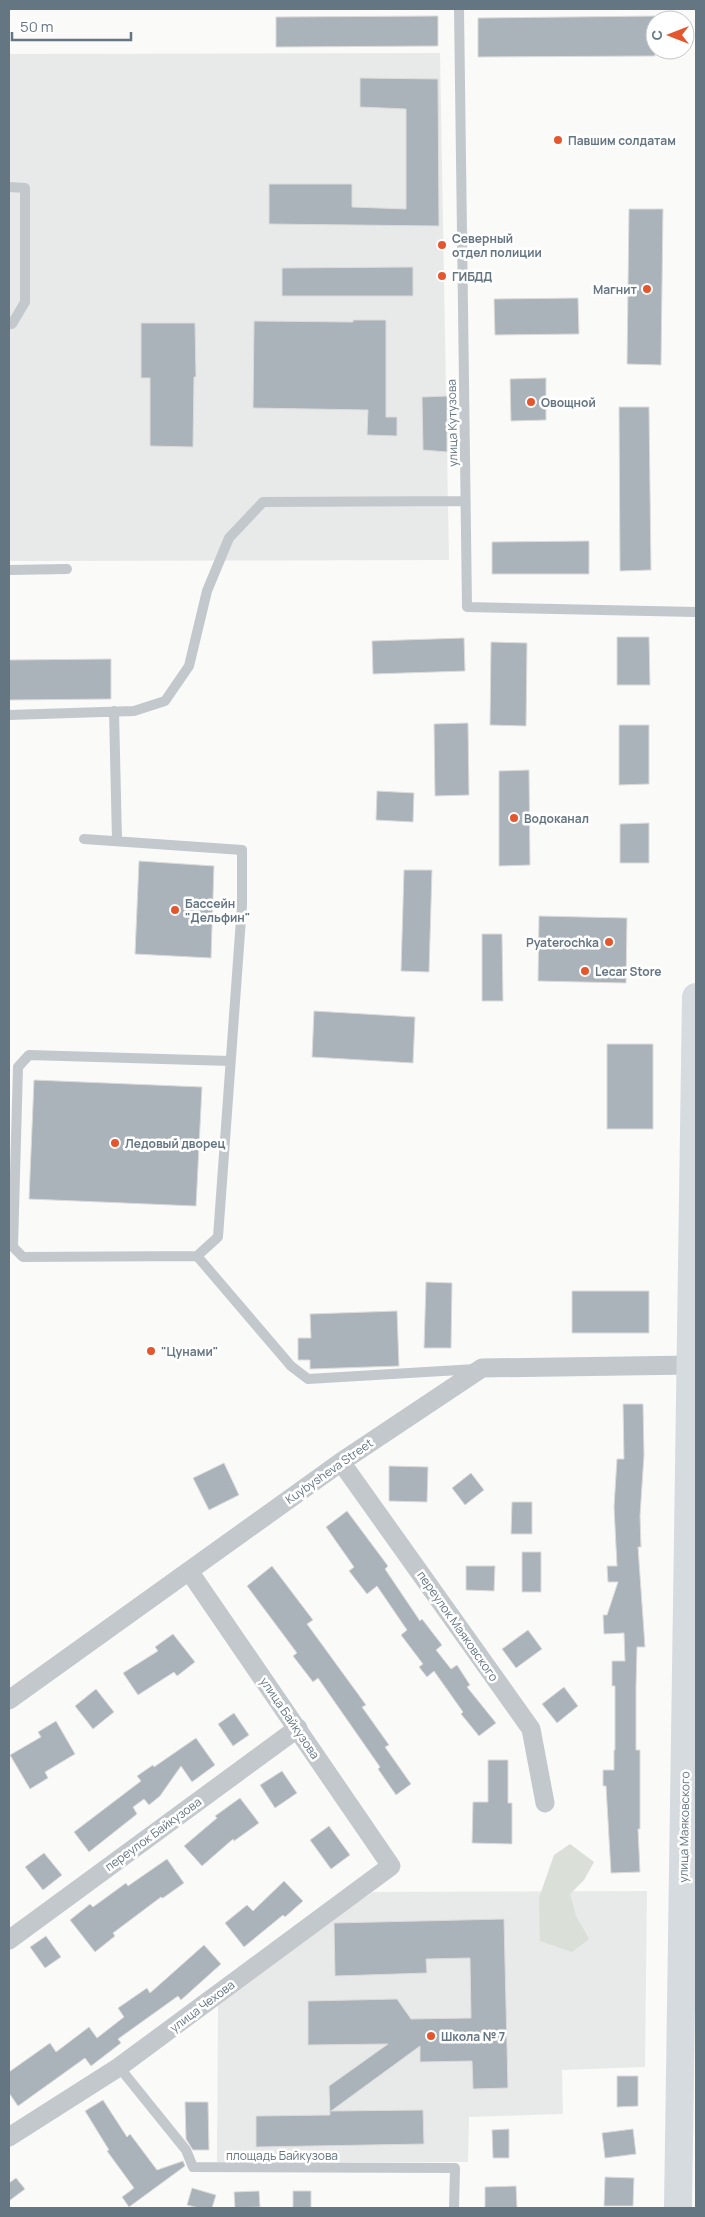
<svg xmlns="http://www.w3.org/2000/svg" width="705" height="2217" viewBox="0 0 705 2217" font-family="Manrope,sans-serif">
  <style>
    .built { fill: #e8e9e9 }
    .green { fill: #dadfd7 }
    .building { fill: #aab3b9; stroke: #dcdcda }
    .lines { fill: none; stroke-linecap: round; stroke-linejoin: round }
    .service { stroke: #c3c8cc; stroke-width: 10 }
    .minor { stroke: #c3c8cc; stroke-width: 19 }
    .secondary { stroke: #d6dbdf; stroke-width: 28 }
    .poi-dot { fill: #e4572e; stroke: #fff; stroke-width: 2 }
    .labels { text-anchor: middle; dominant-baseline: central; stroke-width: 5; stroke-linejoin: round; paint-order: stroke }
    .poi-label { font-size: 12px; font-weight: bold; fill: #657683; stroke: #fff; text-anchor: start }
    .street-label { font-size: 12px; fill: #657683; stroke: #fff }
  </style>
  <rect width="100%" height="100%" fill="#fafaf8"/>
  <path class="built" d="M 440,53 L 449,560 L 9,561 L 9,54 Z
    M 647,1891 L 645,2067 L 562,2070 L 563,2114 L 469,2117 L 468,2162 L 217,2162 L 218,2004 L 330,1920 L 373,1892 Z"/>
  <path class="green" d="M 570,1844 L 594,1862 L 584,1880 L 570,1894 L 576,1916 L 589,1939 L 572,1952 L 540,1941 L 539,1898 L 554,1855 Z"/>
  <path class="building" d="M 438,16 L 438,46 L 276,47 L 276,17 Z
    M 655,16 L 655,56 L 478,57 L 478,18 Z
    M 360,78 L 438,79 L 439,226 L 269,224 L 269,184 L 352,184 L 352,207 L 406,209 L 406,109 L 360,107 Z
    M 629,209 L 663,209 L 661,365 L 627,364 Z
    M 413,267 L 413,296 L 282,296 L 282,268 Z
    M 578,298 L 579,334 L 495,335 L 494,299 Z
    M 353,320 L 386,320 L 386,417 L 397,417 L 397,436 L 367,435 L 368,410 L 253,408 L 254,321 L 353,322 Z
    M 141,323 L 195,323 L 196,377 L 194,377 L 193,447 L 150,446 L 150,378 L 141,378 Z
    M 546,378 L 546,420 L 511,421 L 510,379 Z
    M 447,396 L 447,452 L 423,450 L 422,397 Z
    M 619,407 L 649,407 L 651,570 L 620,571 Z
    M 589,541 L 589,574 L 492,574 L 492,542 Z
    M 617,637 L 649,637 L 650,685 L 617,685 Z
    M 464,638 L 465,671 L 373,674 L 372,641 Z
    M 491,642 L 527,643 L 526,726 L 490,725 Z
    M 111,659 L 111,699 L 9,700 L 9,660 Z
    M 468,723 L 469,795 L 435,796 L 434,724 Z
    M 619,725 L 649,725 L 649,784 L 619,785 Z
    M 529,770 L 530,865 L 499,866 L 499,771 Z
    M 377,791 L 414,793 L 413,822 L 376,820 Z
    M 649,823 L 649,863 L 620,863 L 620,824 Z
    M 139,861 L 214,866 L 211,958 L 135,954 Z
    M 404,870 L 432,870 L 429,972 L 401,971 Z
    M 539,916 L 627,918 L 626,983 L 538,981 Z
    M 482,934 L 502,934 L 503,1001 L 482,1001 Z
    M 314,1011 L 415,1017 L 413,1063 L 312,1057 Z
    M 607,1044 L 653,1044 L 653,1129 L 607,1129 Z
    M 34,1080 L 202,1087 L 196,1206 L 29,1199 Z
    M 426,1282 L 452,1283 L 451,1348 L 424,1348 Z
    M 572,1291 L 649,1291 L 649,1333 L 572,1333 Z
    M 397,1311 L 399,1366 L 310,1369 L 310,1360 L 298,1360 L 298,1338 L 311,1338 L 310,1314 Z
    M 623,1404 L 643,1404 L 644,1455 L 640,1516 L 641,1547 L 638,1547 L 645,1647 L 637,1647 L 636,1686 L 636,1750 L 640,1750 L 640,1829 L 638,1829 L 640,1872 L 611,1873 L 606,1786 L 603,1786 L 603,1770 L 614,1770 L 614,1750 L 615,1750 L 615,1686 L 612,1686 L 612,1661 L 625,1661 L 624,1633 L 604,1634 L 603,1615 L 607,1615 L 618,1582 L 608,1582 L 607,1566 L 617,1566 L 614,1507 L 617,1459 L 624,1459 Z
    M 224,1463 L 239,1495 L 209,1510 L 193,1478 Z
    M 389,1466 L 428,1467 L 427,1502 L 389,1501 Z
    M 471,1473 L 484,1490 L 465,1505 L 452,1488 Z
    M 512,1502 L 532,1502 L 532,1534 L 511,1534 Z
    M 347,1511 L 388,1566 L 385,1569 L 420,1621 L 422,1619 L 442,1645 L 436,1650 L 451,1669 L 457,1665 L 470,1685 L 467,1687 L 496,1723 L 479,1736 L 461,1714 L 463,1712 L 434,1671 L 427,1677 L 419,1667 L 423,1664 L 401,1635 L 407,1630 L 377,1586 L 367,1594 L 349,1571 L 354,1567 L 326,1527 Z
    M 522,1552 L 541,1552 L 541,1592 L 522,1592 Z
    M 272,1566 L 313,1620 L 307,1624 L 366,1705 L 362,1707 L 389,1745 L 385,1747 L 411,1784 L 396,1795 L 378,1769 L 380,1767 L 318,1678 L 313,1682 L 293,1656 L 297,1653 L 247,1586 Z
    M 466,1566 L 495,1566 L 494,1591 L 466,1590 Z
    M 528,1630 L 542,1649 L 516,1668 L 502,1649 Z
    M 173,1634 L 195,1662 L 177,1676 L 174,1672 L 138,1695 L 123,1673 L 158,1651 L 155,1647 Z
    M 564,1687 L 578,1706 L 557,1723 L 542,1704 Z
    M 96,1689 L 114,1712 L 93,1729 L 75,1706 Z
    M 234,1713 L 249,1735 L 233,1746 L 218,1724 Z
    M 56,1721 L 75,1754 L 45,1772 L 48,1778 L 30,1789 L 10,1755 L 41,1737 L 38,1732 Z
    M 196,1738 L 215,1765 L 192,1782 L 181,1766 L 160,1796 L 149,1805 L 144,1799 L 133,1807 L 137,1814 L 89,1852 L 74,1832 L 141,1781 L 137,1776 L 153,1765 L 154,1767 Z
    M 488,1760 L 508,1760 L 508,1803 L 512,1803 L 512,1844 L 472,1843 L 473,1802 L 488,1802 Z
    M 282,1771 L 297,1793 L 275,1808 L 260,1785 Z
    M 240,1798 L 259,1823 L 234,1841 L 233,1839 L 202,1866 L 184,1846 L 217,1818 L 215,1816 Z
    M 329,1826 L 350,1855 L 331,1869 L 310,1840 Z
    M 44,1853 L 62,1875 L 43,1890 L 25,1867 Z
    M 167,1859 L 184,1883 L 163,1898 L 161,1897 L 113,1933 L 115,1936 L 95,1952 L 70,1920 L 90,1904 L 93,1907 L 126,1883 L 128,1886 Z
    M 284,1881 L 303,1901 L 285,1917 L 283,1915 L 244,1947 L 225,1923 L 247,1905 L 253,1911 Z
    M 504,1919 L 508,2088 L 473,2089 L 472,2061 L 420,2062 L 420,2046 L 331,2111 L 423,2110 L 424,2144 L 256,2147 L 256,2116 L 330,2115 L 329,2086 L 388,2044 L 308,2045 L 308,2001 L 397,1999 L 411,2019 L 471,2018 L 470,1958 L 426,1959 L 427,1973 L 335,1976 L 334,1923 Z
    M 46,1936 L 61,1957 L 45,1968 L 30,1947 Z
    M 204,1945 L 221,1964 L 181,2000 L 178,1996 L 118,2039 L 121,2043 L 91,2066 L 85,2058 L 18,2106 L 9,2093 L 9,2072 L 50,2043 L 56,2052 L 89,2027 L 97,2038 L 124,2017 L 118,2008 L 147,1988 L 150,1993 Z
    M 617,2076 L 638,2076 L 638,2106 L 617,2107 Z
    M 103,2100 L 127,2137 L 130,2134 L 157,2170 L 183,2161 L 185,2166 L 129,2207 L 122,2197 L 134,2188 L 107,2151 L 109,2150 L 85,2111 Z
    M 185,2102 L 208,2102 L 209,2150 L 193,2150 L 186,2139 Z
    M 509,2129 L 509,2158 L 493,2158 L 492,2130 Z
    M 633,2129 L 636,2154 L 605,2158 L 602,2133 Z
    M 605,2177 L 634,2178 L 633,2206 L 604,2206 Z
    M 16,2178 L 25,2189 L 9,2201 L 9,2183 Z
    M 516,2186 L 517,2208 L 485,2208 L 485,2187 Z
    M 192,2188 L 216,2195 L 212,2208 L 199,2208 L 187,2205 Z
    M 259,2191 L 260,2207 L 235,2208 L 234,2192 Z
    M 293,2191 L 311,2191 L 311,2208 L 293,2208 Z"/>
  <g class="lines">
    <path class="service" d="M 459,9 L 467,607 L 696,612
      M 9,187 L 25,188 L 25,302 L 12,324 L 9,324
      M 9,570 L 67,569
      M 114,711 L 117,840
      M 9,715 L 134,711 L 165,701 L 189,666 L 207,591 L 229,538 L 263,502 L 465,501
      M 84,839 L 242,850 L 242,905 L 218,1237 L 197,1256 L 23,1257 L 13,1247 L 18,1067 L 29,1055 L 230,1061
      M 197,1256 L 291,1366 L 308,1379 L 476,1369
      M 119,2067 L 186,2150 L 193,2167 L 455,2168 L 454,2208"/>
    <path class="minor" d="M 341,1462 L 531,1729 L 545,1803
      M 9,1700 L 341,1462 L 482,1368 L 692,1365
      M 9,1940 L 298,1728
      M 9,2137 L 119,2067 L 391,1866 L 189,1571"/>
    <path class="secondary" d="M 678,2208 L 696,997"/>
  </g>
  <g class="poi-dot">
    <circle cx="558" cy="140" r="5"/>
    <circle cx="442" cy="245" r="5"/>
    <circle cx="442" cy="276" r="5"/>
    <circle cx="647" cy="289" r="5"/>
    <circle cx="531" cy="402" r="5"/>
    <circle cx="514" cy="818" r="5"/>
    <circle cx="175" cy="910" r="5"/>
    <circle cx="609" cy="942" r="5"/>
    <circle cx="585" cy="971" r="5"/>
    <circle cx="115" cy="1143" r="5"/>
    <circle cx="151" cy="1351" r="5"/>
    <circle cx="431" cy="2036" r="5"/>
  </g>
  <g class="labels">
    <g class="poi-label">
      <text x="568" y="140">Павшим солдатам</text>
      <text x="452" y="238">Северный<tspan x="452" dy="14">отдел полиции</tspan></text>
      <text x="452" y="276">ГИБДД</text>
      <text x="637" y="289" text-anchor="end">Магнит</text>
      <text x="541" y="402">Овощной</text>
      <text x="524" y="818">Водоканал</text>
      <text x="185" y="903">Бассейн<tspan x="185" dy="14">"Дельфин"</tspan></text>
      <text x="599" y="942" text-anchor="end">Pyaterochka</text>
      <text x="595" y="971">Lecar Store</text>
      <text x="125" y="1143">Ледовый дворец</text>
      <text x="161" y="1351">"Цунами"</text>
      <text x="441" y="2036">Школа № 7</text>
    </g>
    <g class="street-label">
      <text transform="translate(452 423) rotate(-91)">улица Кутузова</text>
      <text transform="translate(329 1471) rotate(-35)">Kuybysheva Street</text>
      <text transform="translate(458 1626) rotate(55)">переулок Маяковского</text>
      <text transform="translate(290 1718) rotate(56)">улица Байкузова</text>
      <text transform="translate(684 1827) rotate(-89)">улица Маяковского</text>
      <text transform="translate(153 1834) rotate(-36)">переулок Байкузова</text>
      <text transform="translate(202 2006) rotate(-37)">улица Чехова</text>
      <text x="282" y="2155">площадь Байкузова</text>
    </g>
  </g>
  <rect width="705" height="2217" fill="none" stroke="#657683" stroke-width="20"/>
  <g transform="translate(670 35) rotate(270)"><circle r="24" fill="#ffffff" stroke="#c1c8cd"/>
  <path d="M0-4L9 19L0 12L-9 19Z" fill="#e4572e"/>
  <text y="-8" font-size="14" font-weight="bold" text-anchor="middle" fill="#657683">С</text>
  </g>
  <path d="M12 32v8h119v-8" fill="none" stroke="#657683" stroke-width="2.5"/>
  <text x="20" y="32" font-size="15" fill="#657683" stroke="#ffffff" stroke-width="4" paint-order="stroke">50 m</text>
</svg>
